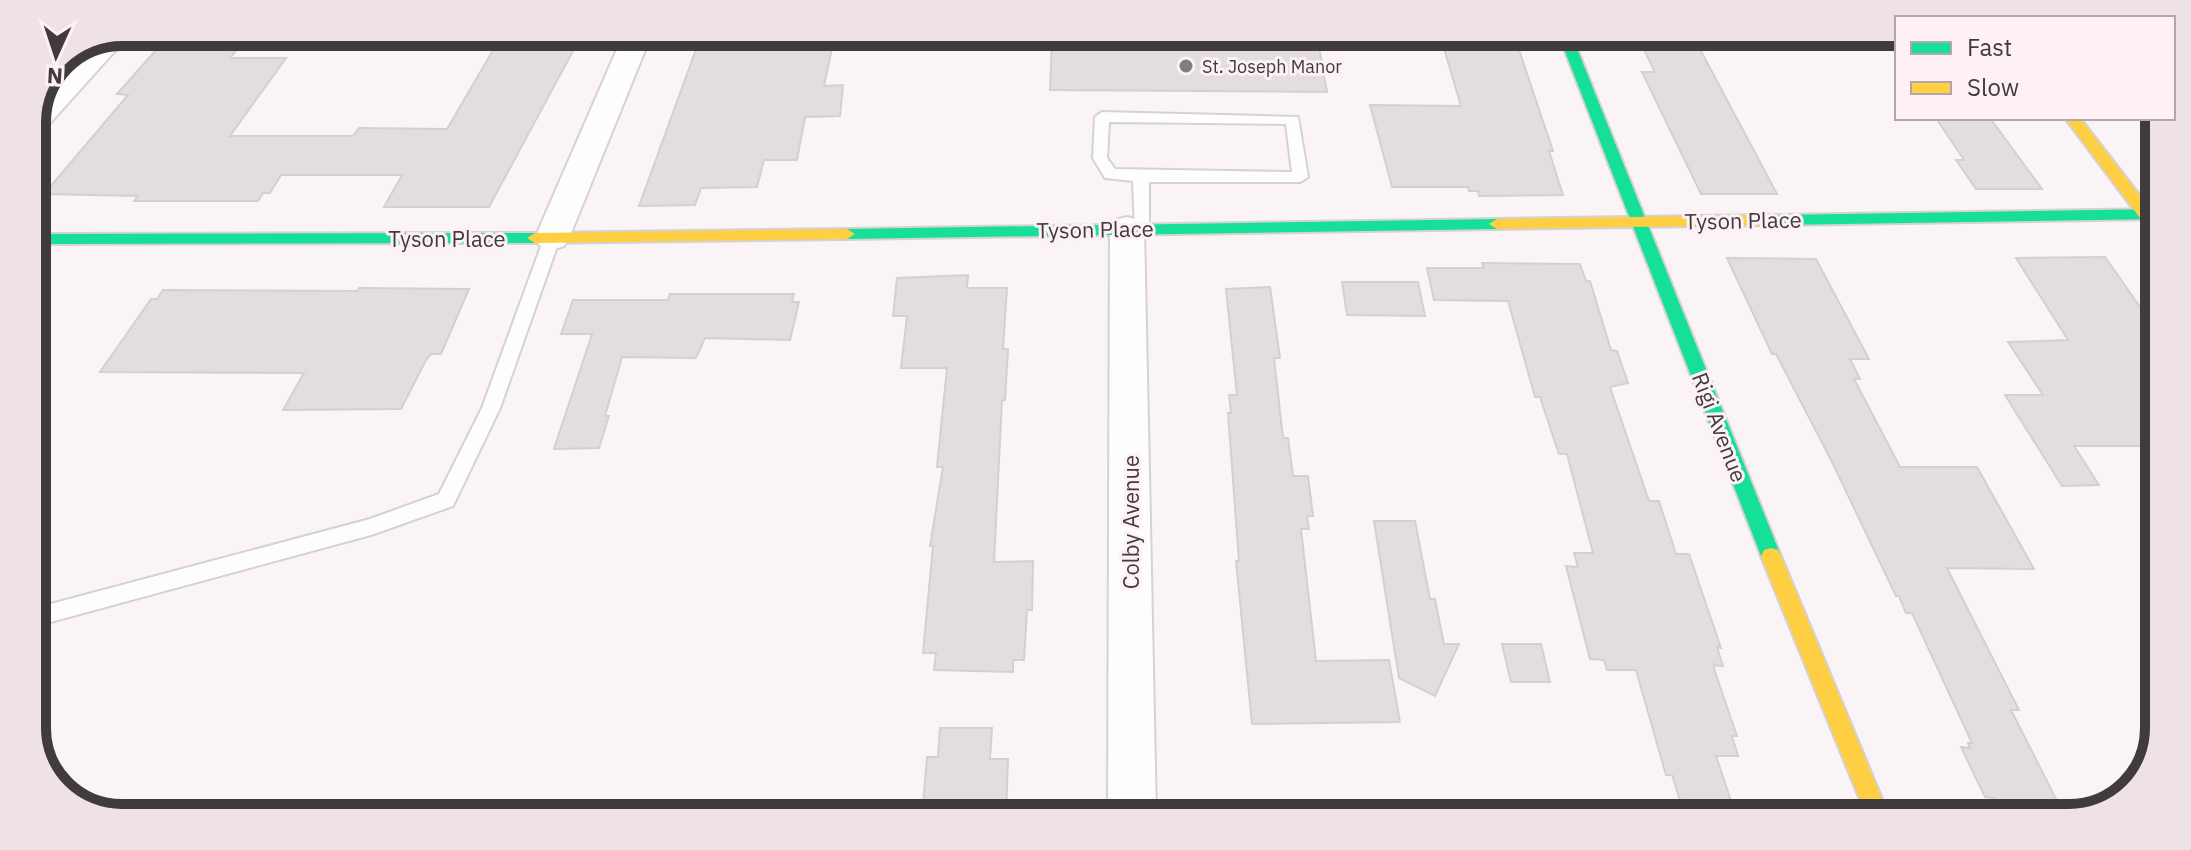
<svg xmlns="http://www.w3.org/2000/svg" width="2191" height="850" viewBox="0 0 2191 850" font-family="'IBM Plex Sans',sans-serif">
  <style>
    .building { fill: #e2dddf; stroke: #d4cfd2; stroke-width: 2 }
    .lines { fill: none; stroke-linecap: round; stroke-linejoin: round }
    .lane-casing { stroke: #d6d1d3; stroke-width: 4 }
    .street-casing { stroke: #d6d1d3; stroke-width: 4 }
    .fast-casing { stroke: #d6d1d3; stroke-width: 4 }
    .slow-casing { stroke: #d6d1d3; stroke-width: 4 }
    .lane { fill: #fefdfe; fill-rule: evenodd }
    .street { fill: #fefdfe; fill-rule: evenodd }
    .fast { fill: #16e098; fill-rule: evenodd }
    .slow { fill: #ffcf43; fill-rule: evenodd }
    .poi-dot { fill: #827c7e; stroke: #fdf1f5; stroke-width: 3 }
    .labels { text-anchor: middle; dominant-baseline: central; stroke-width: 6; stroke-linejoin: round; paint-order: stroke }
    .far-poi-label { font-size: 18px; fill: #413b3d; stroke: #fdf1f5; text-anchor: start }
    .street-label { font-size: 22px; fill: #413b3d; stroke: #fdf1f5 }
    .rim { fill: none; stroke: #413b3d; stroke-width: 10 }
  </style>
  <rect width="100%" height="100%" fill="#faf4f6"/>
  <path class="building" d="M 172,32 L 251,32 L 230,58 L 286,58 L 230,136 L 353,136 L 359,128 L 447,129 L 503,33 L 574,33 L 571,40 L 579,40 L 489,207 L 384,207 L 402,175 L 281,175 L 270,193 L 263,193 L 258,201 L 134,201 L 138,196 L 44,194 L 128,95 L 117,94 Z
    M 702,33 L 835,34 L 824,86 L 843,85 L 840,116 L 805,117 L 797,160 L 764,160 L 757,187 L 701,188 L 695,205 L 639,206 Z
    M 1440,35 L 1514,35 L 1553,151 L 1549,151 L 1563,195 L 1479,196 L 1478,191 L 1469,191 L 1468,187 L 1392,187 L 1370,105 L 1461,106 Z
    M 1637,36 L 1693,36 L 1777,194 L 1701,194 L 1642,72 L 1655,72 Z
    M 1052,41 L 1318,42 L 1327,92 L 1050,90 Z
    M 1936,118 L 1990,118 L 2042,189 L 1976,189 L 1956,160 L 1964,160 Z
    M 2105,257 L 2157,331 L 2156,446 L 2074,446 L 2099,485 L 2062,486 L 2005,395 L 2043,395 L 2008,342 L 2068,340 L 2016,258 Z
    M 1727,258 L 1816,259 L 1869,359 L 1850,359 L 1860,379 L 1854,379 L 1900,467 L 1977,467 L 2034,569 L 1947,568 L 2019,710 L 2011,710 L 2058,803 L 1997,803 L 1994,798 L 1985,797 L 1961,747 L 1970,748 L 1968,743 L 1972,743 L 1912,613 L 1906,613 L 1899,596 L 1896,596 L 1832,462 L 1776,354 L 1772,354 Z
    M 1482,263 L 1580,264 L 1586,281 L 1590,281 L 1611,350 L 1617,351 L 1628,383 L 1610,387 L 1649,501 L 1659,501 L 1676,554 L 1689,554 L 1721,648 L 1717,647 L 1723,666 L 1714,665 L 1715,672 L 1737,736 L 1732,736 L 1738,756 L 1716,756 L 1731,801 L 1680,800 L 1672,775 L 1666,775 L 1636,670 L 1607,670 L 1604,660 L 1590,659 L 1566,566 L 1578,567 L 1574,553 L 1593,553 L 1567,454 L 1559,454 L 1540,397 L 1535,397 L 1508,301 L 1434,300 L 1427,268 L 1484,268 Z
    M 968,275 L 967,288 L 1007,288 L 1003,349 L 1008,349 L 1005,400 L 1002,400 L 994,562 L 1033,561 L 1032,610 L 1027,610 L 1024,660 L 1013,660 L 1013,672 L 934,670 L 936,653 L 923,653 L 933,546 L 930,546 L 943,467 L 937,467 L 947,368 L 901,368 L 907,316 L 893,316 L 897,278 Z
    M 1342,282 L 1418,282 L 1425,316 L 1347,315 Z
    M 1270,287 L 1280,358 L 1274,358 L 1283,438 L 1288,438 L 1293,476 L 1308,476 L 1313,516 L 1307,516 L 1309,529 L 1301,529 L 1316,661 L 1389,660 L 1400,722 L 1252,724 L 1236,561 L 1239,561 L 1228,413 L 1231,413 L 1229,395 L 1237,395 L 1226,289 Z
    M 359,288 L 469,289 L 441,354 L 431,354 L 426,360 L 401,409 L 283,410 L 304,373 L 100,372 L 151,299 L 157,299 L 163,290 L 357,291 Z
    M 670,294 L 794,294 L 792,302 L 799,302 L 790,340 L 705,338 L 696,358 L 622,357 L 605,416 L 609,416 L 599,448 L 554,449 L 592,334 L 561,334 L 573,300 L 668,300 Z
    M 1374,521 L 1415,521 L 1430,599 L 1435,599 L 1444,644 L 1459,644 L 1435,696 L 1399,678 Z
    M 1502,644 L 1541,644 L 1550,682 L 1511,682 Z
    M 940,728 L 992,728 L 990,759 L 1008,759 L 1006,815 L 948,815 L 949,805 L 923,805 L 927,757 L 938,757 Z"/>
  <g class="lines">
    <defs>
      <path id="lane" d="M 1102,112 L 1298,117 L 1308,177 L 1300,182 L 1149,182 L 1149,228 L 1141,233 L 1135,232 L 1133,181 L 1105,178 L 1093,158 L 1095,117 ZM 1109,122 L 1286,124 L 1292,172 L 1115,169 L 1107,158 Z
        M 552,233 L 560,238 L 500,408 L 453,506 L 371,535 L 32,627 L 32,609 L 370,519 L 439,494 L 482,408 L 544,238 Z"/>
      <path id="street" d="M 124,32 L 127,36 L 123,42 L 43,131 L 32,134 C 32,90 83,42 124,32 Z
        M 624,33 L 652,33 L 569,238 L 564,246 L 552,250 L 540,246 L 535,238 Z
        M 1127,217 L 1139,220 L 1144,228 L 1156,816 L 1108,816 L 1110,228 L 1115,220 Z"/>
      <path id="fast" d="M 1559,36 L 1572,36 L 1781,556 L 1778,562 L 1771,564 L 1764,562 L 1761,556 Z
        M 2158,209 L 2158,219 L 1772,225 L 1764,220 L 1772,215 Z
        M 1497,219 L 1505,224 L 1497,229 L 847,239 L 839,234 L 847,229 Z
        M 535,233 L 543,238 L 535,243 L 32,244 L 32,234 Z"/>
      <path id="slow" d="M 2065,118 L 2080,118 L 2158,219 L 2158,235 L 2152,234 Z
        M 1772,215 L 1780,220 L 1772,225 L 1497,229 L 1489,224 L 1497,219 Z
        M 847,229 L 855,234 L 847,239 L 535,243 L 527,238 L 535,233 Z
        M 1771,548 L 1778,550 L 1781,556 L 1890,818 L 1867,817 L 1761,556 L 1764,550 Z"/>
    </defs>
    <use href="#lane" class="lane-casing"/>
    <use href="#street" class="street-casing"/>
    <use href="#fast" class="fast-casing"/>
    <use href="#slow" class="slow-casing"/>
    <use href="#lane" class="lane"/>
    <use href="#street" class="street"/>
    <use href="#fast" class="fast"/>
    <use href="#slow" class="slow"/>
  </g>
  <circle class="poi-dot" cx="1186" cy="66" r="8"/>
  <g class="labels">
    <g class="far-poi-label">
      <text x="1202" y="66">St. Joseph Manor</text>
    </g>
    <g class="street-label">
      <text transform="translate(1743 220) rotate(-1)">Tyson Place</text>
      <text transform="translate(1095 229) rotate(-1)">Tyson Place</text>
      <text x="447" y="238">Tyson Place</text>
      <text transform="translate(1720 427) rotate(69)">Rigi Avenue</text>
      <text transform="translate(1130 522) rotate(-90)">Colby Avenue</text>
    </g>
  </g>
  <path d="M0 0H2191V850H0ZM122 46H2069A76 76 0 0 1 2145 122V728A76 76 0 0 1 2069 804H122A76 76 0 0 1 46 728V122A76 76 0 0 1 122 46Z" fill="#eee2e6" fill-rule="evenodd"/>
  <path class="rim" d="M122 46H2069A76 76 0 0 1 2145 122V728A76 76 0 0 1 2069 804H122A76 76 0 0 1 46 728V122A76 76 0 0 1 122 46Z"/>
  <rect x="1895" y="16" width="280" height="104" fill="#fdf1f5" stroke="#b2a8ab" stroke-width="2"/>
  <rect x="1911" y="42" width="40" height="12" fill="#16e098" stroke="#b2a8ab" stroke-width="2"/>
  <text x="1967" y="56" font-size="24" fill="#413b3d">Fast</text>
  <rect x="1911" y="82" width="40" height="12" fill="#ffcf43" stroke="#b2a8ab" stroke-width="2"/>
  <text x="1967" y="96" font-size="24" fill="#413b3d">Slow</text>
  <g transform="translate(56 56) rotate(183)" stroke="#fdf1f5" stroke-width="6" paint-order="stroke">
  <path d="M0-6L14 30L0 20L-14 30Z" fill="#413b3d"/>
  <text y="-12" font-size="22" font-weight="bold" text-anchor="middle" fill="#413b3d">N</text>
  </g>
</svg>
